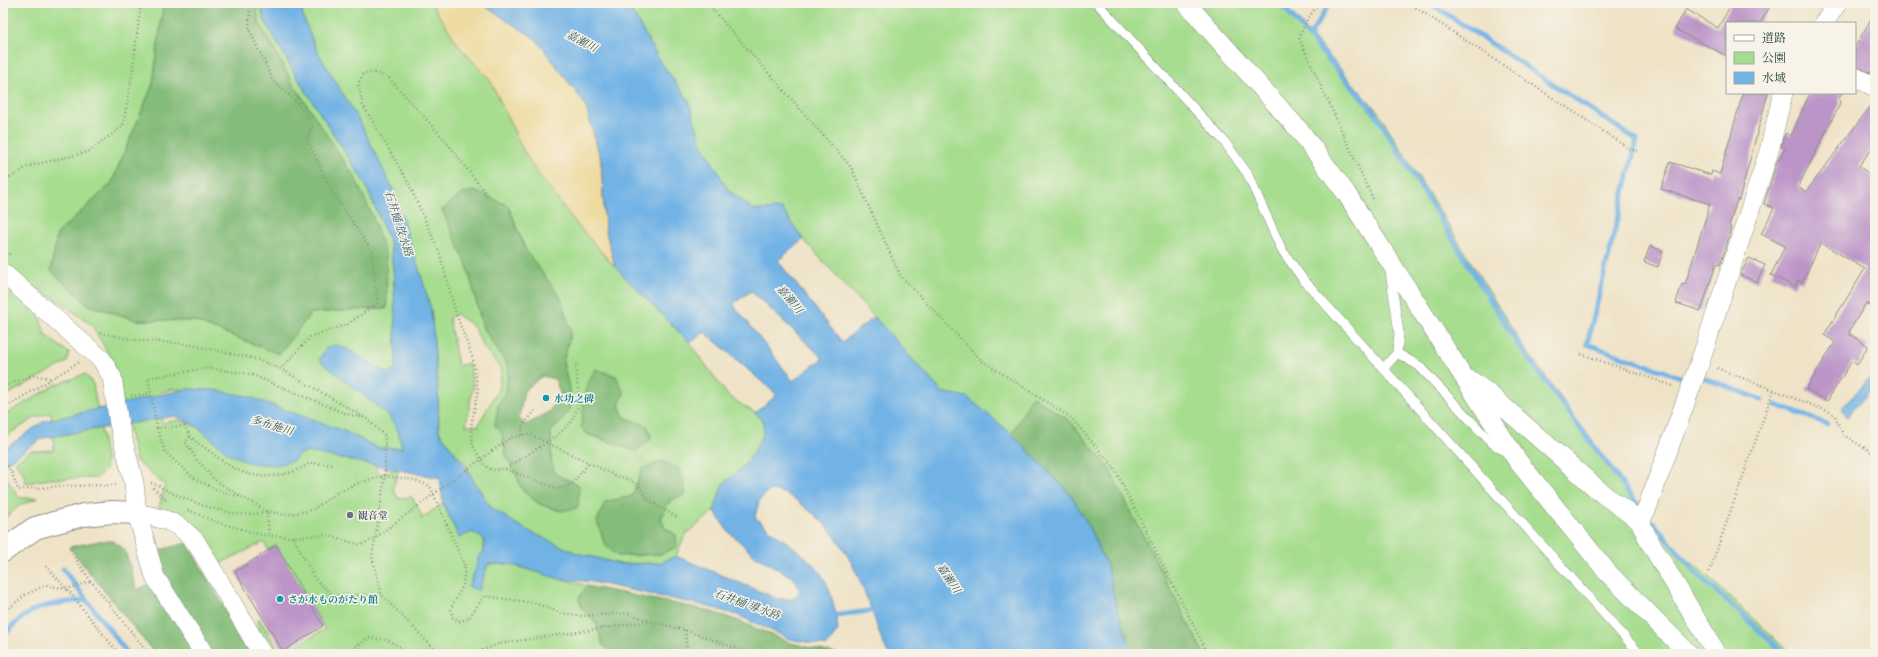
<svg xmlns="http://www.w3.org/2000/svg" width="1878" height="657" viewBox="0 0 1878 657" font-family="'Libre Caslon Text','Noto Serif JP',serif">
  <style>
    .green { fill: #a6dd8e; stroke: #628d61; fill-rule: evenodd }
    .forest { fill: #84bc79; stroke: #527c56; fill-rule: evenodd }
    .sand { fill: #eeda9e; stroke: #868c69 }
    .water { fill: #72b3e6; stroke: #48788d; fill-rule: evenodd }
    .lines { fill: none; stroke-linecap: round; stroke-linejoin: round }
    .stream { stroke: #72b3e6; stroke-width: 5 }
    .building { fill: #bb94c8 }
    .lane-casing { stroke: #87907e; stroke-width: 10 }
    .street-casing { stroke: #87907e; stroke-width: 20 }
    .secondary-casing { stroke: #87907e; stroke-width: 24 }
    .path { stroke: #87907e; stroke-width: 2.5; stroke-dasharray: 1 3; stroke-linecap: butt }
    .lane { stroke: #fff; stroke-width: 9 }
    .street { stroke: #fff; stroke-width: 19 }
    .secondary { stroke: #fff; stroke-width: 22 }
    .path-bridge { stroke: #87907e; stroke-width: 2.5; stroke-dasharray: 1 3; stroke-linecap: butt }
    .culture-dot { fill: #0f9aa8; stroke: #f7f3e8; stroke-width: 1.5 }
    .worship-dot { fill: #6b7280; stroke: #f7f3e8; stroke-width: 1.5 }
    .labels { text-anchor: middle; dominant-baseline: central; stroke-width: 3; stroke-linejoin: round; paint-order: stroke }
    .culture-label { font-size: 10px; font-weight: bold; fill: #0d838f; stroke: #f7f3e8; text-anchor: start }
    .worship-label { font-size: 10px; font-weight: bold; fill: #5b616d; stroke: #f7f3e8; text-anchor: start }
    .water-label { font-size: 11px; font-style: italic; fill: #345a60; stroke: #f7f3e8 }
  </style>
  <rect width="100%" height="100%" fill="#f7f3e8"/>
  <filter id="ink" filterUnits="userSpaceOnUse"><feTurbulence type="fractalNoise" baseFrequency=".025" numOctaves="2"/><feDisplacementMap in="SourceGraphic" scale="8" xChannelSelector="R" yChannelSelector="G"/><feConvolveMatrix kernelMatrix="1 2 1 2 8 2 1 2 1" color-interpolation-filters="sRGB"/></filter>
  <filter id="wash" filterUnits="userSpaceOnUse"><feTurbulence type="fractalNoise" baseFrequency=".012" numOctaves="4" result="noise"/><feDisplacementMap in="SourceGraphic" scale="16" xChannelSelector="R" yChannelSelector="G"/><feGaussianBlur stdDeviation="0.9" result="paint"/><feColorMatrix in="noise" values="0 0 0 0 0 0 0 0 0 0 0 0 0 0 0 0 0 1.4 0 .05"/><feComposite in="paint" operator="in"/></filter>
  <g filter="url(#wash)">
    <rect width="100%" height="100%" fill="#efe3c7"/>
    <path class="green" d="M 3,3 L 165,3 L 163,7 L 153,84 L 111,184 L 57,234 L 51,271 L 90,305 L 136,320 L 194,321 L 279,354 L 311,313 L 387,308 L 355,178 L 292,82 L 259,22 L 256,3 L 260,3 L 263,18 L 297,77 L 365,183 L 390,243 L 394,278 L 396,367 L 393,372 L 386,373 L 347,349 L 320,360 L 389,416 L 398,430 L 402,448 L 378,448 L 344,431 L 213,390 L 173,389 L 159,393 L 162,423 L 178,420 L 293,461 L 299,454 L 308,452 L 376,465 L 378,474 L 399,469 L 393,489 L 398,498 L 412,497 L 421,513 L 421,519 L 443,503 L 459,537 L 472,532 L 484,539 L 484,551 L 478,558 L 477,566 L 468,587 L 479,590 L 488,564 L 509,564 L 587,586 L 579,598 L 582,609 L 596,622 L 603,646 L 618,654 L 507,654 L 504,650 L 500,654 L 282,654 L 325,629 L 276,545 L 268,550 L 264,542 L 219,564 L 186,521 L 159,507 L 165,485 L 136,461 L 113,362 L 92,325 L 59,301 L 31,285 L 45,335 L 69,353 L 67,362 L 3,397 Z
      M 301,3 L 431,3 L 460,47 L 490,80 L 523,150 L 535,170 L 578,226 L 615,267 L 690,343 L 728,396 L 755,413 L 764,421 L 763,435 L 753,454 L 741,469 L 723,484 L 714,511 L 685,535 L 676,556 L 660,563 L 620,564 L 576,553 L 526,530 L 491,508 L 473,480 L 464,460 L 462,462 L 439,432 L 438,390 L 431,310 L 337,86 L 316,49 L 303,17 ZM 508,205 L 525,249 L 571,332 L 563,362 L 571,399 L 560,423 L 551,430 L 551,459 L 561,511 L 539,504 L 522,490 L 514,468 L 506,456 L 502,433 L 495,426 L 498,406 L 506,391 L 509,367 L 483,328 L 467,265 L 458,244 ZM 456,314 L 473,326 L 484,348 L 502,370 L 498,390 L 478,425 L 479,426 L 466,425 L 473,386 L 469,363 L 458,366 L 449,318 ZM 619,405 L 624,417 L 635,421 L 636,451 L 587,434 L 581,426 ZM 632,496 L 671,499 L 661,518 L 664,527 L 676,535 L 661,554 L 617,556 L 605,502 Z
      M 627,3 L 1283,3 L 1379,113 L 1521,343 L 1639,505 L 1650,527 L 1705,574 L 1791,654 L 1204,654 L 1107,465 L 1118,612 L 1133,654 L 942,392 L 803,239 L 782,209 L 754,210 L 728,190 L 701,142 L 688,99 L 661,63 Z
      M 85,374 L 93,384 L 106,458 L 105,470 L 97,478 L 50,479 L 26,483 L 24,475 L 15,462 L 30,451 L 54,450 L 51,413 L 36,417 L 3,438 L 3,416 L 55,385 Z
      M 3,472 L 19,498 L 38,498 L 20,505 L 3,520 Z
      M 259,618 L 281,654 L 273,654 L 257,630 Z"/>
    <path class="forest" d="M 165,3 L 256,3 L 259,22 L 292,82 L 355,178 L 373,217 L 386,256 L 387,308 L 311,313 L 279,354 L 194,321 L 136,320 L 89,305 L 51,271 L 57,234 L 111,184 L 153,84 L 163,7 Z
      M 474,191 L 508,205 L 525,249 L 561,298 L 571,332 L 563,362 L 571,399 L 569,410 L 560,423 L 551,431 L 551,459 L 555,474 L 579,485 L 578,508 L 561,511 L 539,504 L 522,490 L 514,468 L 506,456 L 502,433 L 495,426 L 498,406 L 506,391 L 509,367 L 483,328 L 467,265 L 442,210 L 461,194 ZM 542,376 L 555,379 L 560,393 L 550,411 L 526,425 L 519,419 L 524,391 Z
      M 596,369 L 616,376 L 624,393 L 619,405 L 624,417 L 648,426 L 651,439 L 636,451 L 587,434 L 581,427 L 587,383 Z
      M 1032,396 L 1069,420 L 1107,465 L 1204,654 L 1133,654 L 1118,612 L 1107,566 L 1086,521 L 1070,494 L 1012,434 Z
      M 662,461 L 679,469 L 685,483 L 684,496 L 671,499 L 661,518 L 664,527 L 676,535 L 677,547 L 661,554 L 617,556 L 605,545 L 597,521 L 605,502 L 632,496 L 642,469 Z
      M 100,541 L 113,541 L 125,550 L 137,590 L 163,577 L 156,551 L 187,543 L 251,654 L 155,654 L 69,547 Z
      M 587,586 L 706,610 L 736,620 L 791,643 L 837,654 L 618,654 L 603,646 L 596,622 L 582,609 L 579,598 Z"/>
    <path class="sand" d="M 431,3 L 480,3 L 536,39 L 585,104 L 601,160 L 605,228 L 615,267 L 578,226 L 535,170 L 523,150 L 490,80 L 460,47 Z"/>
    <path class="water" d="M 263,3 L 301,3 L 303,17 L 316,49 L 361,124 L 394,192 L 420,272 L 431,309 L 438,390 L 439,432 L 462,462 L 491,508 L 526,530 L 576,553 L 620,564 L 660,563 L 676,556 L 778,599 L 793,599 L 800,591 L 795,579 L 754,555 L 727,530 L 714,511 L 723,484 L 741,469 L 753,454 L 763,435 L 764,421 L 755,413 L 777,395 L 705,332 L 690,343 L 615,267 L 605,228 L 601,160 L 585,104 L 536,39 L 480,3 L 627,3 L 661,63 L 688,99 L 701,142 L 728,190 L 754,210 L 782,209 L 803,239 L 778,261 L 842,342 L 874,317 L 942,392 L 967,397 L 1012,434 L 1070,494 L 1086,521 L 1107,566 L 1118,612 L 1133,654 L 889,654 C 882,643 878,629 874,617 C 858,574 844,536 806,508 C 794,498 785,491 769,490 L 759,501 L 755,517 C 777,539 812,554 826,582 C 833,597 836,614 838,630 L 827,646 L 790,639 L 737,615 L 706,606 L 593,582 L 560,579 L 509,564 L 488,564 L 479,590 L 468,587 L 477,566 L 478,558 L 484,551 L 484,539 L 472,532 L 459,538 L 443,503 L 440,478 L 308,452 L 299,454 L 293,461 L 277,465 L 250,463 L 229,454 L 198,427 L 175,416 L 43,438 L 3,465 L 3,450 L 44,421 L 187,389 L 213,390 L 247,396 L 344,431 L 378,448 L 402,448 L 398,430 L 389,416 L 319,360 L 326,348 L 336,345 L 347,349 L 386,373 L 393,372 L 396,367 L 394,278 L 390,243 L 365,183 L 297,77 L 263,18 ZM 751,291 L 823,358 L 793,381 L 733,304 Z
      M 1875,372 L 1875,385 L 1847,417 L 1842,408 Z"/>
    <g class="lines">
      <path class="stream" d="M 1280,3 L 1375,113 L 1517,343 L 1637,504
        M 1430,3 L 1637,140 L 1587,344 L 1683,378
        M 1309,37 L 1330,3
        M 1702,377 L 1762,400
        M 1776,405 L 1827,424
        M 1653,522 L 1694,571 L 1785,654
        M 63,569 L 128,654
        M 830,616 L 877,610
        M 3,637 C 27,605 49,604 87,600"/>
    </g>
    <g id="blocks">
      <path class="building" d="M 1732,3 L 1772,3 L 1760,23 L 1727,23 L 1727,56 L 1675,29 L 1686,9 L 1718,28 Z
        M 1875,12 L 1875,75 L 1855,66 L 1855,47 Z
        M 1743,93 L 1768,93 L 1739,200 L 1737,200 L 1729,226 L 1731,227 L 1727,244 L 1720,265 L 1716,264 L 1701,311 L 1676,303 L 1682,284 L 1685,285 L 1710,204 L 1661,189 L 1670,162 L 1711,175 L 1712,171 L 1720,174 Z
        M 1810,93 L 1842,93 L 1839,98 L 1840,104 L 1798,187 L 1806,192 L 1875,100 L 1875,144 L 1859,166 L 1875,179 L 1875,308 L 1866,303 L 1850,330 L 1849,334 L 1868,346 L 1857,365 L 1852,361 L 1827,401 L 1806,389 L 1835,342 L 1824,335 L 1865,269 L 1821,243 L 1802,282 L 1798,280 L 1795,287 L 1771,275 L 1785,246 L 1761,234 L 1774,208 L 1764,204 L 1777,162 L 1785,148 L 1781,147 L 1783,138 L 1786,133 L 1791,136 Z
        M 1650,246 L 1663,251 L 1658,267 L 1644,262 Z
        M 1749,258 L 1765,265 L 1757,282 L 1740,275 Z
        M 276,545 L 323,626 L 283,651 L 235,572 Z"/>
    </g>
  </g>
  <g filter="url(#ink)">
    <use href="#blocks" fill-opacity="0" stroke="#87907e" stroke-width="1"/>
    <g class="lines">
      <defs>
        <path id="lane" d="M 1097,3 L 1224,141 L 1247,173 L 1282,250 L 1302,278 L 1640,654
          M 1397,353 L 1419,366 L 1492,443 L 1506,452
          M 1384,368 L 1397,353 L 1399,333 L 1390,271"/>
        <path id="street" d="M 1186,3 L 1300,131 L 1346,193 L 1517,460 L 1608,573 L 1689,654
          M 1824,23 L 1837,3
          M 1855,77 L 1875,87
          M 3,273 L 102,360 L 112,377 L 119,424 L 134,483 L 137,513 L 155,577 L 204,654
          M 1470,380 L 1489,394 L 1604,495 L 1640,521 L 1648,539 L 1717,654
          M 137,513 C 165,519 176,520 196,542 L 262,654
          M 1640,521 L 1647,508 L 1700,362 L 1746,222 L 1769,151 L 1783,93"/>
        <path id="secondary" d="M 3,551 L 35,528 L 83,515 L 112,512 L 137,513"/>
      </defs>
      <use href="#lane" class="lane-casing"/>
      <use href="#street" class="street-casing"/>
      <use href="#secondary" class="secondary-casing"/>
      <path class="path" d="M 250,3 L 249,29 L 273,81 L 296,101 L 313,125 L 307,139 L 332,192 L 372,251 L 377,303 L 348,324 L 310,337 L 281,369
        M 707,3 L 851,167 L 900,275 L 981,360 L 1070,417 L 1113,466 L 1208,654
        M 1318,3 L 1305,24 L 1299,38 L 1373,199
        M 1409,3 L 1630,149 L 1640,152
        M 3,182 L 29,166 L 88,152 L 123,126 L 132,75 L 141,3
        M 487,195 L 444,139 L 388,77 L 374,73 L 364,73 L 358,84 L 363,105 L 409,184 L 440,254 L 456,314 L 473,359 L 478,391 L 471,426 L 473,446 L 485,466 L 492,470 L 505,469 L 558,435 L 572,421 L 579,404 L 576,363
        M 3,248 L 11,256
        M 100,333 L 135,340 L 187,344 L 256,359 L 281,369 L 367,419 L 385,436 L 385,476 L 372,557 L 382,595 L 439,654
        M 1581,354 L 1673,386
        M 1717,368 L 1830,412 L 1835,416 L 1843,435 L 1875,454
        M 3,386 L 35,375 L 52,379
        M 131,396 L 151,393
        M 3,409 L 79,362
        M 157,428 L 165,452 L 195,479 L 221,492 L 244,498 L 267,511 L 285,515 L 312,510 L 338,492 L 361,482 L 385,476 L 414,480 L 430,486 L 465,567 L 463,585 L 451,608 L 452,617 L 460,621 L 468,619 L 484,596 L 534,603 L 561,613 L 582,616 L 627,613 L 650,621
        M 522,435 L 522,427 L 535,411
        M 190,437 L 185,442 L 197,460 L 215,480 L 240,496
        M 492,451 L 512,437 L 529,434 L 614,475 L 631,480 L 639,487 L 648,500 L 678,518
        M 3,459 L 12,473 L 18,490 L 59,486 L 116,485
        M 332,465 L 310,463 C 293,475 266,480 245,473 C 232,469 221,460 211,452 C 198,443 191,441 185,426 L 157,428 L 148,378 L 208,368 L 250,374 L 347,414 L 364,418
        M 505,469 L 559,489 L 572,484 L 589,463
        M 151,483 C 160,485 166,491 174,494 C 193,502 231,517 252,514 C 257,514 262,512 267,511 L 269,536
        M 153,488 L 167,501
        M 188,510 L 216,522 L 262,535 L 292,537 L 326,535 L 361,545 L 375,538 L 411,511
        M 293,537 L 315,579 L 333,595 L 382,595
        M 72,554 L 91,581 L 149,654
        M 46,566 L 67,589 L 119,654
        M 1709,572 L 1774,389
        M 3,613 L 25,595 L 46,585 L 67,589 L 91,581
        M 685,630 L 687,654
        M 346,654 L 368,638 L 388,640 L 411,654
        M 475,654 L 498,644 L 650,621 L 685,630 L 752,654"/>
      <use href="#lane" class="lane"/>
      <use href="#street" class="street"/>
      <use href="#secondary" class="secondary"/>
      <path class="path-bridge" d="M 411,511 L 492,451"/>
    </g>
  </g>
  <g class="culture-dot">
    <circle cx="546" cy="398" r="4"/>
    <circle cx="280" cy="599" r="4"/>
  </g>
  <circle class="worship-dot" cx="350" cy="515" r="4"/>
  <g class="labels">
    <g class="culture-label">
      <text x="554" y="398">水功之碑</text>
      <text x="288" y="599">さが水ものがたり館</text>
    </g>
    <g class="worship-label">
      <text x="358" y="515">観音堂</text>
    </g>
    <g class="water-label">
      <text transform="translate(582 41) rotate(28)">嘉瀬川</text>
      <text transform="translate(399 223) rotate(72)">石井樋 放水路</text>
      <text transform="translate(790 299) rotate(50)">嘉瀬川</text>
      <text transform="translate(272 425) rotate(17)">多布施川</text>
      <text transform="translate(949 578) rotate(56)">嘉瀬川</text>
      <text transform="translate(747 604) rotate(20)">石井樋 導水路</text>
    </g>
  </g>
  <rect width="1878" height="657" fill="none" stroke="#f7f3e8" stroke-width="16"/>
  <rect x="1726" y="22" width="130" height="72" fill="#f7f3e8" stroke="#a1aaa0"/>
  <rect x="1734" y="35" width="20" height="6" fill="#ffffff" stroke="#a1aaa0"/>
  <text x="1762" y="42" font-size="12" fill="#1f3d34">道路</text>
  <rect x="1734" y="52" width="20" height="12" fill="#a6dd8e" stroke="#a1aaa0"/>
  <text x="1762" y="62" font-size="12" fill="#1f3d34">公園</text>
  <rect x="1734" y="72" width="20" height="12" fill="#72b3e6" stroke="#a1aaa0"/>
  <text x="1762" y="82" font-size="12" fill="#1f3d34">水域</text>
</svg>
